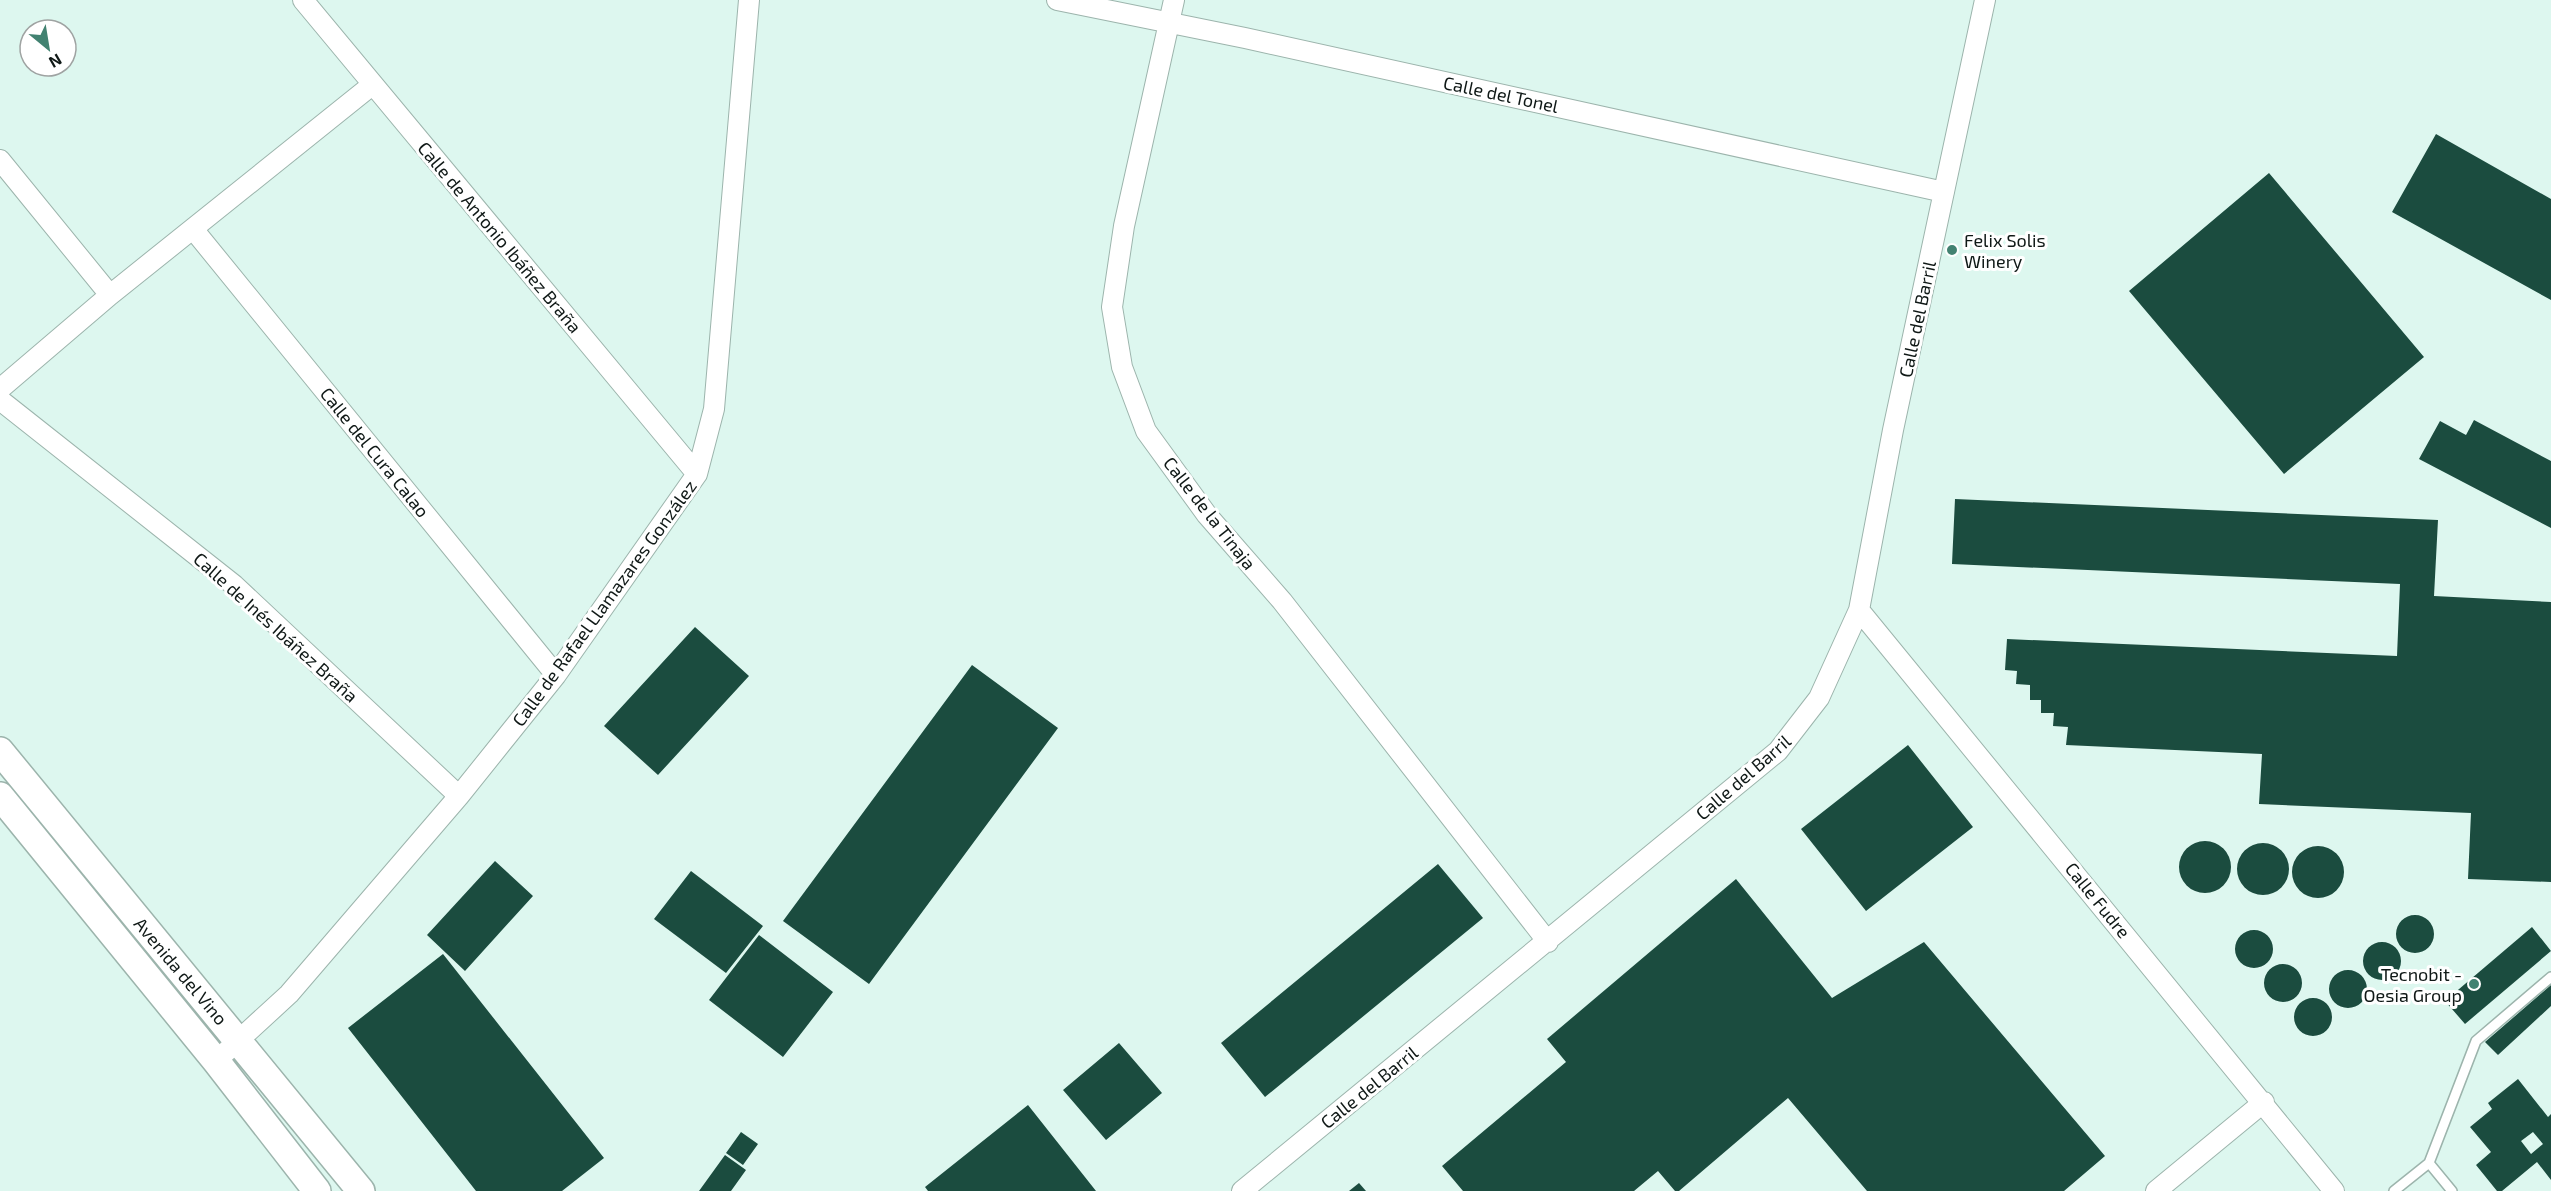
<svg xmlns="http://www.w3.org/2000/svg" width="2551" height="1191" viewBox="0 0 2551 1191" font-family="'Exo 2',sans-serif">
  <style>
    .building { fill: #1b4c3f; fill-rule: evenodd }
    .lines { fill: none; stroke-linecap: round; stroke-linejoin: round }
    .lane-casing { stroke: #9cb4ac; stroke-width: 12 }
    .street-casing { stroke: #9cb4ac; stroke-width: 22 }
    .secondary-casing { stroke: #9cb4ac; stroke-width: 30 }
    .lane { stroke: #fff; stroke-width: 9 }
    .street { stroke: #fff; stroke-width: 20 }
    .secondary { stroke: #fff; stroke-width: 27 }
    .poi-dot { fill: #428271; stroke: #fff; stroke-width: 2 }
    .labels { text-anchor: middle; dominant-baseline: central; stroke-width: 6; stroke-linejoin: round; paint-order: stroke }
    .street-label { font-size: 18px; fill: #0f1816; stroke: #fff }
    .poi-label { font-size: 18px; fill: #0f1816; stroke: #fff; text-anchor: start }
  </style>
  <rect width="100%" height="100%" fill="#ddf7ef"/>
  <path class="building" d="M 2436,134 L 2551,199 L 2551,300 L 2392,212 Z
    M 2269,173 L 2424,357 L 2284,474 L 2129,291 Z
    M 2474,420 L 2551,461 L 2551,528 L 2419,459 L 2440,421 L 2466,435 Z
    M 1955,499 L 2438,520 L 2434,596 L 2551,602 L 2551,882 L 2468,879 L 2471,813 L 2259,804 L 2262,754 L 2066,745 L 2068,727 L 2053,726 L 2054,713 L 2041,713 L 2041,700 L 2030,700 L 2030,685 L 2016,684 L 2017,671 L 2005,670 L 2007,639 L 2397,656 L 2400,584 L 1952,564 Z
    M 695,627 L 749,676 L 658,775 L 604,726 Z
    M 972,665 L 1058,728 L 869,984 L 783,921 Z
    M 1908,745 L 1973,827 L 1866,911 L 1801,829 Z
    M2179 867a26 26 0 1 1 52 0a26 26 0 1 1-52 0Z
    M2237 869a26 26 0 1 1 52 0a26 26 0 1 1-52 0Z
    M2292 872a26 26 0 1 1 52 0a26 26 0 1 1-52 0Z
    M 495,861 L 533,896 L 465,971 L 427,935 Z
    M 1438,864 L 1483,918 L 1265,1097 L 1221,1043 Z
    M 691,871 L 763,926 L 726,973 L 654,919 Z
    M 1736,879 L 1832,998 L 1924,942 L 2105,1156 L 2064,1191 L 1867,1191 L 1788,1098 L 1679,1191 L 1675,1191 L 1658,1171 L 1634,1191 L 1463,1191 L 1442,1166 L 1566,1062 L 1547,1039 Z
    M2396 934a19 19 0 1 1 38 0a19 19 0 1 1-38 0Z
    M 2532,927 L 2551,951 L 2465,1024 L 2445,1001 Z
    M2235 949a19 19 0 1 1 38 0a19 19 0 1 1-38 0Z
    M 759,935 L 833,992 L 783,1057 L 709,1000 Z
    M2363 961a19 19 0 1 1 38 0a19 19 0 1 1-38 0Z
    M 443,954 L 604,1158 L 562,1191 L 476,1191 L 348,1028 Z
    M2264 983a19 19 0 1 1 38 0a19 19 0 1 1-38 0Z
    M2329 989a19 19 0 1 1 38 0a19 19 0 1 1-38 0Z
    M 2551,985 L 2551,1006 L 2498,1055 L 2485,1042 Z
    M2294 1017a19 19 0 1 1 38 0a19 19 0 1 1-38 0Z
    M 1119,1043 L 1162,1093 L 1106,1140 L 1063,1090 Z
    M 2518,1079 L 2548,1117 L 2551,1114 L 2551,1180 L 2537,1162 L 2502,1191 L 2497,1191 L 2476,1165 L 2491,1152 L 2470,1127 L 2492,1109 L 2488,1103 ZM 2533,1132 L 2543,1144 L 2531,1154 L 2521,1141 Z
    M 1028,1105 L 1096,1191 L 928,1191 L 925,1187 Z
    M 741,1132 L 758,1144 L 743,1165 L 726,1153 Z
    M 725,1155 L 746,1170 L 731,1191 L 699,1191 Z
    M 1359,1183 L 1366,1191 L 1349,1191 Z"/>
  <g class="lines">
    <defs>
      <path id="lane" d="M 2429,1163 L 2452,1191
        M 2394,1191 L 2429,1163 L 2476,1041 L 2551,977"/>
      <path id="street" d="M 303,0 L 697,474
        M 1057,0 L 1245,38 L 1944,192
        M 1174,0 L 1124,226 L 1112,307 L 1122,367 L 1146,431 L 1207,515 L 1282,601 L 1548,942
        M 0,160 L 110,295
        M 193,229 L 556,675
        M 0,389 L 110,295 L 372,85
        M 0,400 L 234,585 L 459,796
        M 1859,610 L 2334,1191
        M 216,1061 L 289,994 L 459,796 L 556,675 L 697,474 L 714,409 L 749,0
        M 1242,1191 L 1778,751 L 1819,698 L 1859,610 L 1893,430 L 1985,0
        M 2156,1191 L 2264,1102"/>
      <path id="secondary" d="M 0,751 L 361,1191
        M 0,796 L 216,1061 L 317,1191"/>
    </defs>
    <use href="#lane" class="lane-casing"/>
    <use href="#street" class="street-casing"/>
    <use href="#secondary" class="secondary-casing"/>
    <use href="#lane" class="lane"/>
    <use href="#street" class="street"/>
    <use href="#secondary" class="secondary"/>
  </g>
  <g class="poi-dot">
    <circle cx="1952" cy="250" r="6"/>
    <circle cx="2474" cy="984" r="6"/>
  </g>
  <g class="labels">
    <g class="street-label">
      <text transform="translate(1501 94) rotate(12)">Calle del Tonel</text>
      <text transform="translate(500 237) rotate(50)">Calle de Antonio Ibáñez Braña</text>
      <text transform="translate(1917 319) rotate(-78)">Calle del Barril</text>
      <text transform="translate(375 452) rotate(51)">Calle del Cura Calao</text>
      <text transform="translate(1210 513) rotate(52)">Calle de la Tinaja</text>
      <text transform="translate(604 603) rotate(-54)">Calle de Rafael Llamazares González</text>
      <text transform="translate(276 627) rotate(42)">Calle de Inés Ibáñez Braña</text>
      <text transform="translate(1743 777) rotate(-41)">Calle del Barril</text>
      <text transform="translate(2098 900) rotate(51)">Calle Fudre</text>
      <text transform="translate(181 971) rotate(50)">Avenida del Vino</text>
      <text transform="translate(1369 1087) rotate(-39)">Calle del Barril</text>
    </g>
    <g class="poi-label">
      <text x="1964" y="240">Felix Solis<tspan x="1964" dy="21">Winery</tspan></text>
      <text x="2462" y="974" text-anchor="end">Tecnobit -<tspan x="2462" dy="21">Oesia Group</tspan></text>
    </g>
  </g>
  <g transform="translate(48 48) rotate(150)"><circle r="28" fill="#ffffff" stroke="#9fa3a2" stroke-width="1.5"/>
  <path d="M0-4.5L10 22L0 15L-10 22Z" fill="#428271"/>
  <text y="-9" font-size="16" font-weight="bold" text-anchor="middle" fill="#0f1816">N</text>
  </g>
</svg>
